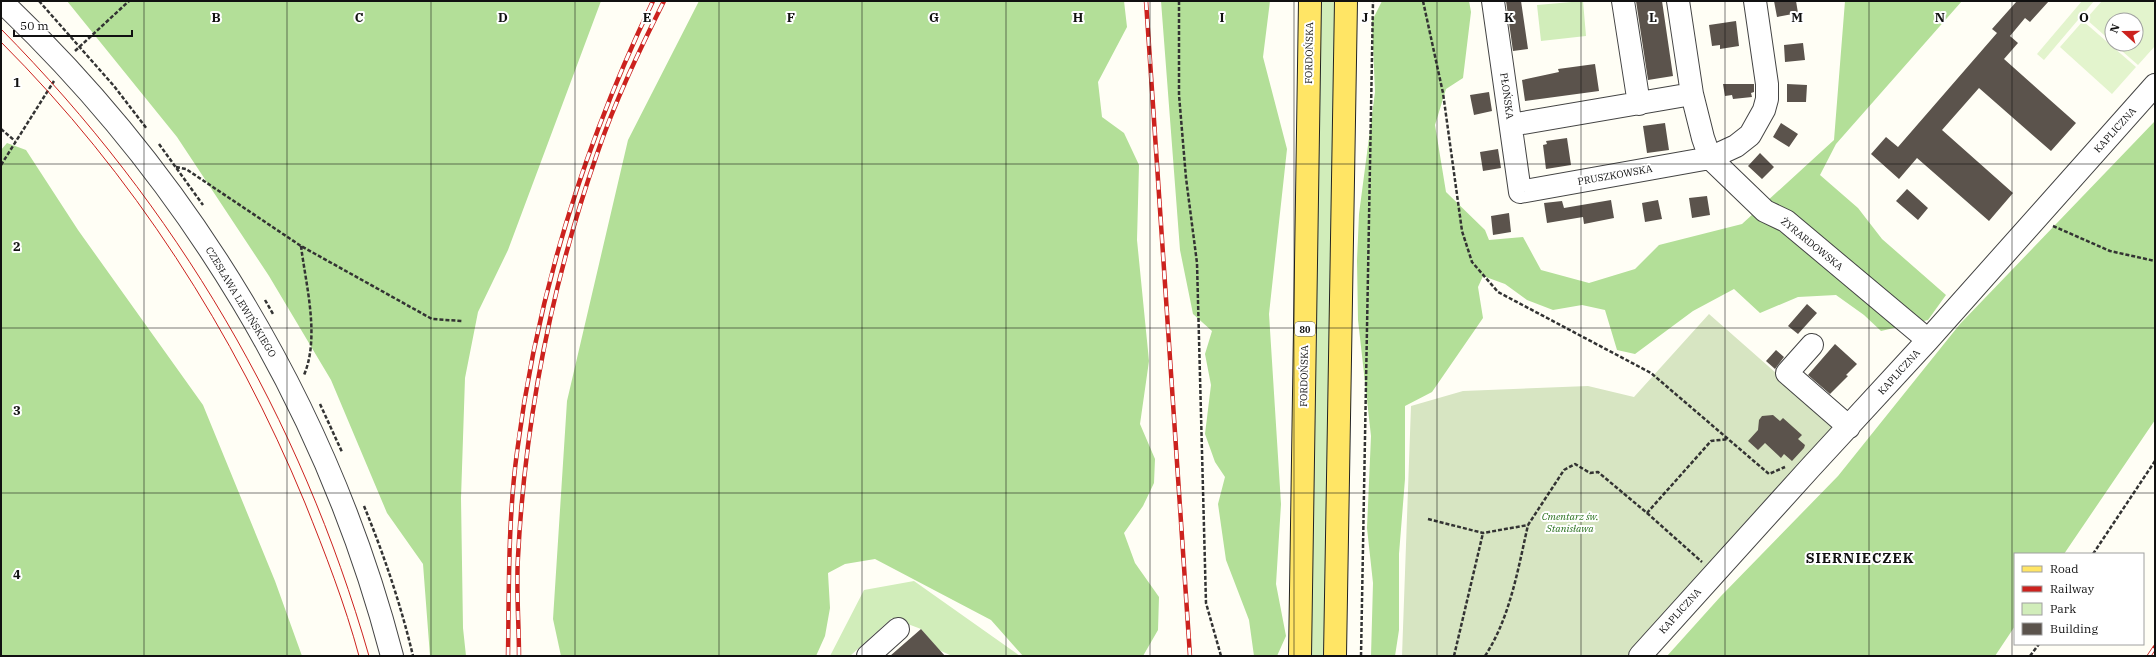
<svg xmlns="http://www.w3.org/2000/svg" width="2156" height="657" viewBox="0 0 2156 657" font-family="'IBM Plex Serif',serif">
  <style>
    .green { fill: #d1edba }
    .forest { fill: #b3df98 }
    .cemetery { fill: #d7e5c2 }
    .pitch { fill: #e3f4cd }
    .building { fill: #5b534c }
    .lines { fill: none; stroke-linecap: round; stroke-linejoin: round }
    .minor-casing { stroke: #444; stroke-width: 24 }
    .major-casing { stroke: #222; stroke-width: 24 }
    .path { stroke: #333; stroke-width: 2.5; stroke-dasharray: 4 2; stroke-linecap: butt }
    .minor { stroke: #fff; stroke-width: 22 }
    .major { stroke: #ffe565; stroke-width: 22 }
    .tram { stroke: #cc221e; stroke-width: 1 }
    .rail-casing { stroke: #cc221e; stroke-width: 4.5 }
    .rail { stroke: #fff; stroke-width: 3; stroke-dasharray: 9; stroke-linecap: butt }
    .grid { fill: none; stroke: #111; stroke-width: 1; stroke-opacity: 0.55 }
    .labels { text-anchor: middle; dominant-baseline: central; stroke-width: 4; stroke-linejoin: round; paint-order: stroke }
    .shield { fill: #fff; stroke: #585858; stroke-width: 1 }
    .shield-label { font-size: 9px; font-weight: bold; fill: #111 }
    .street-label { font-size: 10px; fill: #111; stroke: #fff }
    .park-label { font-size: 10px; font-style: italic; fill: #266f1b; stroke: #fff }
    .district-label { font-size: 14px; font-weight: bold; letter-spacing: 1px; fill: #111; stroke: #fff }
    .grid-label { font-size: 13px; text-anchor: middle; font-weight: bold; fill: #111; stroke: #fff; stroke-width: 4; stroke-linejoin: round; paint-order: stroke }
  </style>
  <rect width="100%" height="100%" fill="#fffef5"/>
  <path class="green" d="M 1320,1 L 1337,1 L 1325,656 L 1307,656 Z
    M 1583,1 L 1586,36 L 1541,41 L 1537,5 Z
    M 914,581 L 1020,656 L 952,656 L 939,650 L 921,629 L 892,618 L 850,656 L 830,656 L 864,590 Z"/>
  <path class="forest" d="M 67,1 L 601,1 L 508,250 L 478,312 L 465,378 L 461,498 L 463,628 L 466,656 L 430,656 L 423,564 L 387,513 L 331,380 L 269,276 L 177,137 Z
    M 699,1 L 1124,1 L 1127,27 L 1098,82 L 1102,117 L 1124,133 L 1139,165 L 1137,240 L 1149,361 L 1140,424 L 1155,459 L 1154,483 L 1143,506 L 1124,533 L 1135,563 L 1159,597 L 1158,630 L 1143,656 L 1023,656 L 991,620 L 875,559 L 845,564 L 828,573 L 830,608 L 825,636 L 816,656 L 561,656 L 553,619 L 567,401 L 628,140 Z
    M 1161,1 L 1270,1 L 1263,57 L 1287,149 L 1269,314 L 1281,504 L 1276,584 L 1286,636 L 1277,656 L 1254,656 L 1249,620 L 1226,560 L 1218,504 L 1225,477 L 1215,462 L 1205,434 L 1211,385 L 1205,354 L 1212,331 L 1193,314 L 1180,250 Z
    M 1382,1 L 1469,1 L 1471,12 L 1463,78 L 1446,89 L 1435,125 L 1446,192 L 1485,230 L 1489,240 L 1523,237 L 1541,270 L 1589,283 L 1635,269 L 1659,245 L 1742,224 L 1834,140 L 1845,1 L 1962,1 L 1836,144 L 1820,175 L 1858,208 L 1882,239 L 1946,295 L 1928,320 L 1881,331 L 1864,315 L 1836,295 L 1798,297 L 1760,313 L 1734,289 L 1693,311 L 1635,354 L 1617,350 L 1605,310 L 1582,305 L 1553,310 L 1527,300 L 1505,284 L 1483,276 L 1478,287 L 1483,318 L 1432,392 L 1405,406 L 1405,479 L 1399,554 L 1399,630 L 1395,656 L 1371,656 L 1373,583 L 1367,528 L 1371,436 L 1358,320 L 1357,261 L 1359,214 L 1375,92 L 1372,21 Z
    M 2155,121 L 2155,420 L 2064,554 L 2015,554 L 2015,626 L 1995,656 L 1667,656 L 1721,596 L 1838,476 L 1960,324 Z
    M 7,143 L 26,150 L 78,230 L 203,405 L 275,581 L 302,656 L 1,656 L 1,150 Z"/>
  <path class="cemetery" d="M 1709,314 L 1836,426 L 1631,656 L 1402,656 L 1411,406 L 1463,391 L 1588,386 L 1634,397 Z"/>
  <path class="pitch" d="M 2082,1 L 2094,1 L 2044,60 L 2037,54 Z
    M 2102,1 L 2155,1 L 2155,46 L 2138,65 L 2114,44 L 2136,44 L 2136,20 L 2112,20 L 2112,42 L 2086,19 Z
    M 2083,21 L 2136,67 L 2112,94 L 2060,47 Z"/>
  <path class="building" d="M 1506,1 L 1521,1 L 1528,49 L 1513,51 Z
    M 1636,1 L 1662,1 L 1673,76 L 1648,80 Z
    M 1774,1 L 1796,1 L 1798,13 L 1777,17 Z
    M 2017,1 L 2049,1 L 2030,22 L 2025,18 L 2010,36 L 2018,43 L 2004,59 L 2076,123 L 2051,151 L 1979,88 L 1942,130 L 2013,193 L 1989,221 L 1917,158 L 1899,179 L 1871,154 L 1886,137 L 1898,147 L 1997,33 L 1992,29 Z
    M 1736,21 L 1739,46 L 1720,49 L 1720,45 L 1712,46 L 1709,25 Z
    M 1803,43 L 1805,60 L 1785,62 L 1784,45 Z
    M 1595,64 L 1599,91 L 1525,101 L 1522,80 L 1559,72 L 1558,69 Z
    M 1723,84 L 1754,84 L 1754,92 L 1751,93 L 1752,97 L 1733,99 L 1732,95 L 1725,96 Z
    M 1787,84 L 1807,85 L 1806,102 L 1787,102 Z
    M 1489,92 L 1492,111 L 1474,115 L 1470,95 Z
    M 1665,123 L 1669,150 L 1647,153 L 1643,126 Z
    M 1781,123 L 1798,134 L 1789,147 L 1773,137 Z
    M 1567,138 L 1571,165 L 1546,169 L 1543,145 L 1547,144 L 1546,141 Z
    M 1498,149 L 1501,168 L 1483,171 L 1480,152 Z
    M 1760,153 L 1774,167 L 1762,179 L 1748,166 Z
    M 1907,189 L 1928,208 L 1918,220 L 1896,201 Z
    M 1707,196 L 1710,215 L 1692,218 L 1689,198 Z
    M 1611,200 L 1614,218 L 1584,224 L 1583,217 L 1547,223 L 1544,203 L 1562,201 L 1564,208 Z
    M 1658,200 L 1662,219 L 1645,222 L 1642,203 Z
    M 1509,213 L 1511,232 L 1493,235 L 1491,216 Z
    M 1807,304 L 1817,313 L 1798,334 L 1788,326 Z
    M 1835,344 L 1857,364 L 1846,375 L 1848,376 L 1830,394 L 1808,375 Z
    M 1776,350 L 1784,357 L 1775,369 L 1766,361 Z
    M 1773,415 L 1780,421 L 1783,418 L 1802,435 L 1798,439 L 1805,445 L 1804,448 L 1792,461 L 1784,454 L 1781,458 L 1765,443 L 1758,450 L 1748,441 L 1758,430 L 1759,420 L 1762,416 Z
    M 921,629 L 945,656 L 890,656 Z"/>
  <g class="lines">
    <defs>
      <path id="minor" d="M 1,1 C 188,178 327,406 392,656
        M 1493,1 L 1520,192 L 1710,158 L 1736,146 L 1750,135 L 1764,110 L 1767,99 L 1767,84 L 1755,1
        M 1623,1 L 1639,104
        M 1678,1 L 1692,94 L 1703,138 L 1710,158 L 1765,211 L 1786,221 L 1928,340
        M 1511,125 L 1692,94
        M 1812,345 L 1787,373 L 1849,427
        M 868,656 L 898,629
        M 1640,656 L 1810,468 L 1928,340 L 2155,85"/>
      <path id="major" d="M 1300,656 L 1310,1
        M 1335,656 L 1346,1"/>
    </defs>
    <use href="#minor" class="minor-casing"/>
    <use href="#major" class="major-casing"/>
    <path class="path" d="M 39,1 L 114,86 L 147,129
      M 1179,1 L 1179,95 L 1186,178 L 1197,263 L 1206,603 L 1221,656
      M 1423,1 L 1443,93 L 1462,231 L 1472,262 L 1498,292 L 1651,373 L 1769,474 L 1785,467
      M 75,51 L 129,1
      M 1,129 L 15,141
      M 159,144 L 203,205
      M 1,165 L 54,81
      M 176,167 L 186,169 L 301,246 L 432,319 L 462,321
      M 2053,226 L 2110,251 L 2155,261
      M 301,246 C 306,286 320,337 304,375
      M 265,300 L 273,314
      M 320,404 L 342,452
      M 364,506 C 384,555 401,605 413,656
      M 1647,513 L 1702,562
      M 1428,519 L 1483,533 L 1528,525 L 1564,470 L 1575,464 L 1590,473 L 1598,472 L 1647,513 L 1711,441 L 1728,439
      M 2093,554 L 2155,461
      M 1361,656 L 1373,1
      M 1454,656 L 1483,533
      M 1485,656 C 1510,618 1518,569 1528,525
      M 2030,656 L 2039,644"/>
    <use href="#minor" class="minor"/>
    <use href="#major" class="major"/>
    <path class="tram" d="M 1,29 C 177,207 300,416 369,656
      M 1,42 C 133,174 234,331 305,503 C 325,553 345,604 359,656"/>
    <defs>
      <path id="rail" d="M 1146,1 L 1190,656
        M 508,656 C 509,588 508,519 517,452 C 537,294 584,145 653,1
        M 519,656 C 519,623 516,590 518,557 C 525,420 552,283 597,154 C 615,101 639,51 664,1
        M 2149,656 L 2155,647"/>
    </defs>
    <use href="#rail" class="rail-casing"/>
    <use href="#rail" class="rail"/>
  </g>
  <path class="grid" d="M 144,1 L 144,656M 287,1 L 287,656M 431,1 L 431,656M 575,1 L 575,656M 719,1 L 719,656M 862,1 L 862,656M 1006,1 L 1006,656M 1150,1 L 1150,656M 1294,1 L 1294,656M 1437,1 L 1437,656M 1581,1 L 1581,656M 1725,1 L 1725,656M 1869,1 L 1869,656M 2012,1 L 2012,656M 1,164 L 2155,164M 1,328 L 2155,328M 1,493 L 2155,493"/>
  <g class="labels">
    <rect class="shield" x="1295" y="322" width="20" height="14" rx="3"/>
    <g class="shield-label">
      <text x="1305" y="329">80</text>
    </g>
    <g class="street-label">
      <text transform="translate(1309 53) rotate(-89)">FORDOŃSKA</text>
      <text transform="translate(1507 96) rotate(82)">PŁOŃSKA</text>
      <text transform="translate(2115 130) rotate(-48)">KAPLICZNA</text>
      <text transform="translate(1615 175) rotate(-10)">PRUSZKOWSKA</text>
      <text transform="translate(1812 244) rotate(39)">ŻYRARDOWSKA</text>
      <text transform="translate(241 302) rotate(59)">CZESŁAWA LEWIŃSKIEGO</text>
      <text transform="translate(1899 372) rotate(-48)">KAPLICZNA</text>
      <text transform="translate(1304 376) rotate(-89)">FORDOŃSKA</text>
      <text transform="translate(1680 611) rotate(-48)">KAPLICZNA</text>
    </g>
    <g class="park-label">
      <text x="1570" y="516">Cmentarz św.<tspan x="1570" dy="12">Stanisława</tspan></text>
    </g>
    <g class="district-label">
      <text x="1860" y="558">SIERNIECZEK</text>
    </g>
  </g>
  <g class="grid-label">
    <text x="216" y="22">B</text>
    <text x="359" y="22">C</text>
    <text x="503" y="22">D</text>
    <text x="647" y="22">E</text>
    <text x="791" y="22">F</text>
    <text x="934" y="22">G</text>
    <text x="1078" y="22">H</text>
    <text x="1222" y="22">I</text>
    <text x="1365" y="22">J</text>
    <text x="1509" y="22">K</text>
    <text x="1653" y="22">L</text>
    <text x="1797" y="22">M</text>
    <text x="1940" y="22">N</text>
    <text x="2084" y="22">O</text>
    <text x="17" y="87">1</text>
    <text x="17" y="251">2</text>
    <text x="17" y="415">3</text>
    <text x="17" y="579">4</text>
  </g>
  <rect width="2156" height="657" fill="none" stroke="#111111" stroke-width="4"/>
  <rect x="2014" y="553" width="130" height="92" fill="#ffffff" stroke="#a0a0a0"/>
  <rect x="2022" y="566" width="20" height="6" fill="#ffe565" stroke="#a0a0a0"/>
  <text x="2050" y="573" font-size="12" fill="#111111">Road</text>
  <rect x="2022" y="586" width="20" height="6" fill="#cc221e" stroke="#a0a0a0"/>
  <text x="2050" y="593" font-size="12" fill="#111111">Railway</text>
  <rect x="2022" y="603" width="20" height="12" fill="#d1edba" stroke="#a0a0a0"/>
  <text x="2050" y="613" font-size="12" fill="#111111">Park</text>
  <rect x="2022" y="623" width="20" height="12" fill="#5b534c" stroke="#a0a0a0"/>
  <text x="2050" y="633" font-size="12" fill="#111111">Building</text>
  <g transform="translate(2124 32) rotate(291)"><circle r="19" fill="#ffffff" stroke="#a0a0a0"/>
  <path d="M0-3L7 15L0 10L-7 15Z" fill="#cc221e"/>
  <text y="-6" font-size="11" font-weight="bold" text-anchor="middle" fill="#111111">N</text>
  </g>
  <path d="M14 30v6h118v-6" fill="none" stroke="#111111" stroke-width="2"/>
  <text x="20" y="30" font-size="12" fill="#111111" stroke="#ffffff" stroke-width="3" paint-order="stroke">50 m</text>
</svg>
